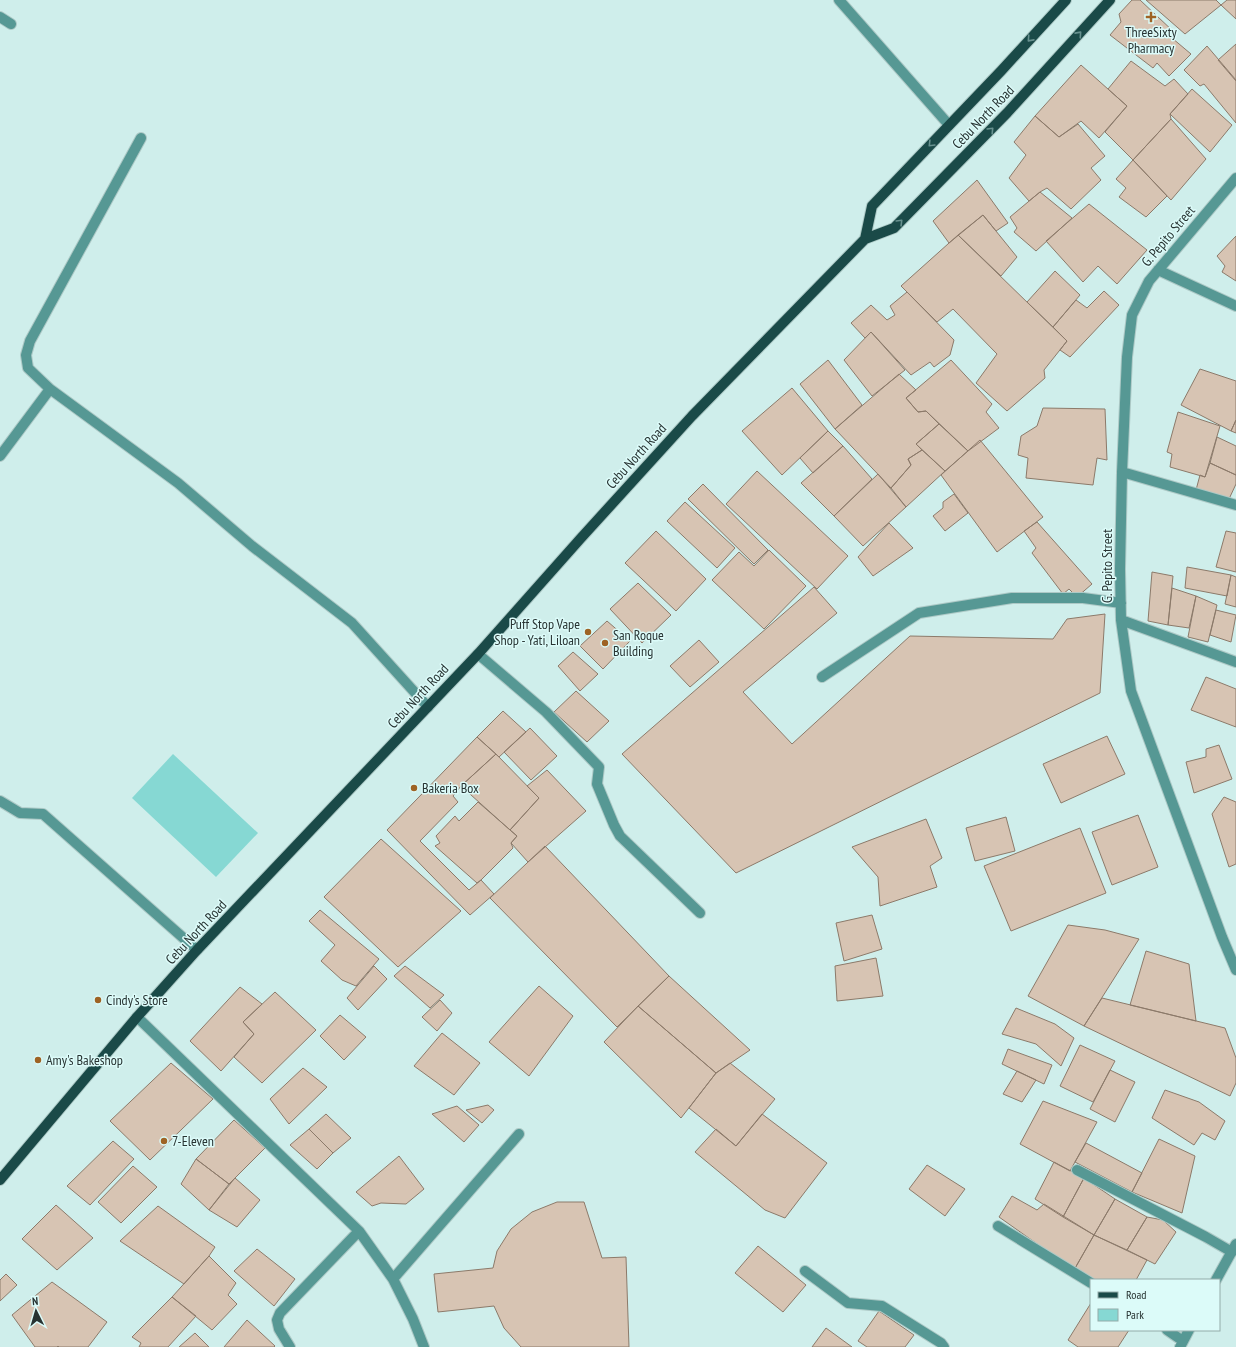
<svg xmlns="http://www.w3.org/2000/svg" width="1236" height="1347" viewBox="0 0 1236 1347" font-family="'PT Sans Narrow',sans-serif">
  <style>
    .green { fill: #86d8d3 }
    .building { fill: #d7c4b3; stroke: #8c7a6a }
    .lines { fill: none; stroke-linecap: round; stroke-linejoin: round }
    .minor-casing { stroke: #adc9c6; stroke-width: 12 }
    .major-casing { stroke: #adc9c6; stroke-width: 12 }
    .minor { stroke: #569894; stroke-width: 10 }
    .major { stroke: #1a4a48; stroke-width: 10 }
    .oneway { stroke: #68918f }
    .poi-dot { fill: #9e6324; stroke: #dcfbf9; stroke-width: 1.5 }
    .labels { text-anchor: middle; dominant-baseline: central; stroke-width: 3; stroke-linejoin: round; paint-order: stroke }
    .poi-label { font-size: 14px; fill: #273332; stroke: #dcfbf9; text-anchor: start }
    .street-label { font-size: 14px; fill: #273332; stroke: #dcfbf9 }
  </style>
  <rect width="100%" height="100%" fill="#cfeeeb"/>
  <path class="green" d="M 173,754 L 258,833 L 216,877 L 132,798 Z"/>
  <path class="building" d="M 1132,0 L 1140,0 L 1175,33 L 1172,38 L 1191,54 L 1169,76 L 1157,63 L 1153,68 L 1110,35 L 1121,22 L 1119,14 Z
    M 1146,0 L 1216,0 L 1221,5 L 1185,34 Z
    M 1227,0 L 1236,0 L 1236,19 L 1221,5 Z
    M 1236,44 L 1236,81 L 1218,60 Z
    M 1207,46 L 1236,80 L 1236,123 L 1204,84 L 1200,86 L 1184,70 Z
    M 1131,61 L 1165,86 L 1174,79 L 1188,94 L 1170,114 L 1171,119 L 1133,160 L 1105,132 L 1127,106 L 1108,89 Z
    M 1081,65 L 1127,106 L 1099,138 L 1081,121 L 1059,137 L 1035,116 Z
    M 1192,89 L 1232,125 L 1210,152 L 1170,114 Z
    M 1035,116 L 1059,137 L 1078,124 L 1105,156 L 1091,168 L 1101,180 L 1071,209 L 1047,188 L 1040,192 L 1029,201 L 1009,178 L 1026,155 L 1014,142 Z
    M 1171,119 L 1206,159 L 1171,200 L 1133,160 Z
    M 1133,160 L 1167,196 L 1146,217 L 1119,197 L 1126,188 L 1116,179 Z
    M 977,180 L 1008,223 L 996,231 L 983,215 L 949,243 L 933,221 Z
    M 1040,192 L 1072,218 L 1036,251 L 1014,232 L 1017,228 L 1010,217 Z
    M 1089,204 L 1147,250 L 1117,284 L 1098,266 L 1083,282 L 1046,241 Z
    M 983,215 L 1017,257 L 1001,276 L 958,235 Z
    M 958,235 L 1067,341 L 1044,370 L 1045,378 L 1007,411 L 976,383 L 997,354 L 953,309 L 937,322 L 901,286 Z
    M 1236,236 L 1236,281 L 1222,272 L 1225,266 L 1217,256 Z
    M 1055,271 L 1080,295 L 1053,327 L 1027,302 Z
    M 1104,291 L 1119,305 L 1070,357 L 1060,350 L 1067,341 L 1053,327 L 1076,300 L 1087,308 Z
    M 907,292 L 954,340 L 950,355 L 934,367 L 930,362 L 911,375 L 871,332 L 865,338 L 851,323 L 871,305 L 887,320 L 895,315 L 890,306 Z
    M 871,332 L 905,370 L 872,396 L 844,360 Z
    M 828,360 L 862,405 L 835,429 L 800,384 Z
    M 951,360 L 992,404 L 986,412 L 999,428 L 968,451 L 926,411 L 918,412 L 906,398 Z
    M 1200,369 L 1236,381 L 1236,420 L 1231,431 L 1181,405 Z
    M 899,374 L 916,390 L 906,398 L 918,412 L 926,411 L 939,424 L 916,444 L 922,450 L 908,459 L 911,465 L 891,488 L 835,429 Z
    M 792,388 L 828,431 L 782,475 L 742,431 Z
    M 1043,408 L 1105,409 L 1107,460 L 1097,458 L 1093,485 L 1026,478 L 1028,458 L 1018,455 L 1021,436 L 1037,426 Z
    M 1178,412 L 1220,426 L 1205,477 L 1170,467 L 1172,454 L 1167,452 Z
    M 1236,420 L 1236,433 L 1231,431 Z
    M 939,424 L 968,451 L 945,471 L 916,444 Z
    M 828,431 L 843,446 L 813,473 L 800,458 Z
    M 1217,437 L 1236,446 L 1236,475 L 1210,463 Z
    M 980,440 L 1043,517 L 997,552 L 941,475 Z
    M 843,446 L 872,479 L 834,516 L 801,483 Z
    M 922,450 L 945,471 L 906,507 L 891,488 L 911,465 L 908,459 Z
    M 1210,463 L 1236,475 L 1236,484 L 1229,499 L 1196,490 L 1200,475 L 1205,477 Z
    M 757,471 L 848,556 L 817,589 L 726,504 Z
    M 878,474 L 906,507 L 863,546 L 834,516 Z
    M 703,484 L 768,550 L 754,564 L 688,499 Z
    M 954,494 L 968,513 L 945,531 L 933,516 L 943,508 L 943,502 Z
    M 685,502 L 735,548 L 717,568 L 667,521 Z
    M 1037,522 L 1092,584 L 1077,597 L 1069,589 L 1063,594 L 1032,553 L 1036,548 L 1024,531 Z
    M 889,523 L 913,548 L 873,576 L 858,557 Z
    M 656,531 L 706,579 L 676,611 L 625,563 Z
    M 1226,531 L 1236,533 L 1236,572 L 1216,567 Z
    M 769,550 L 806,586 L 764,629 L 712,580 L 739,552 L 754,566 Z
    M 1187,567 L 1231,575 L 1227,596 L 1185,588 Z
    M 1152,572 L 1173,576 L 1168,625 L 1148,621 Z
    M 1231,575 L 1236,577 L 1236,607 L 1225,604 Z
    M 638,583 L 671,615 L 642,643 L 610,609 Z
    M 814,587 L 837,613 L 743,692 L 792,744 L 910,636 L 1053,639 L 1067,619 L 1105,614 L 1100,693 L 736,873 L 622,754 Z
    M 1172,588 L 1196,596 L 1189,628 L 1168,625 Z
    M 1196,596 L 1217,605 L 1208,642 L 1188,637 Z
    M 1216,610 L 1236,615 L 1231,642 L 1210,635 Z
    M 607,621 L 630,641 L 603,669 L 580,646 Z
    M 699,640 L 719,662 L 690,687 L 670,666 Z
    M 573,652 L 598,674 L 580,691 L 558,666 Z
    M 1206,677 L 1236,689 L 1236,727 L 1191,710 Z
    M 576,691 L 609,721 L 587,742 L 554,712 Z
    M 503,711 L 526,732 L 499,757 L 477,737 Z
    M 530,728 L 557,756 L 531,780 L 504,752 Z
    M 1107,736 L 1125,774 L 1061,803 L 1043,764 Z
    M 477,737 L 496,754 L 461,786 L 453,796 L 458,802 L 420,841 L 469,890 L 481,880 L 494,894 L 470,915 L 387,830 Z
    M 1219,745 L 1232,779 L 1194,793 L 1186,762 L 1206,757 L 1206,749 Z
    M 496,754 L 539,798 L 510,830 L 461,786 Z
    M 547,770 L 586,811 L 528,862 L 511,843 L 517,836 L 510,830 L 539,798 L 527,786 Z
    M 1224,797 L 1236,802 L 1236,864 L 1229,867 L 1212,814 Z
    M 478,802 L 517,836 L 511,843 L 513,848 L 481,880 L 477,883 L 435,846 L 440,843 L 436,836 L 455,816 L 459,821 Z
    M 1138,815 L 1158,867 L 1112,885 L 1092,832 Z
    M 1006,817 L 1015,851 L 975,861 L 966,828 Z
    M 926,819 L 942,858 L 930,866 L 937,887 L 880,906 L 878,877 L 852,847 Z
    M 1080,828 L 1106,893 L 1011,931 L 984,866 Z
    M 381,839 L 461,911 L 398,967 L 324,897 Z
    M 545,846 L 669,976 L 617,1027 L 490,898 Z
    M 320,910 L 379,959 L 356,986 L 342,980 L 321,961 L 335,945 L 309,921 Z
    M 872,915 L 882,949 L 844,961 L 836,923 Z
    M 1068,925 L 1105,930 L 1139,939 L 1084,1026 L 1028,996 Z
    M 1146,951 L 1189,964 L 1196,1021 L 1130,1005 Z
    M 876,958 L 883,996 L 837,1001 L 835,966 Z
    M 374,966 L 387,979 L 358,1010 L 347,998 Z
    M 405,966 L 444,995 L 430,1008 L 394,976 Z
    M 669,976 L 750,1050 L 716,1073 L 638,1006 Z
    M 539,986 L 573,1016 L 529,1076 L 489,1042 Z
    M 240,987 L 262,1004 L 243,1022 L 254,1034 L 221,1071 L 190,1041 Z
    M 275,992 L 316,1030 L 262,1083 L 234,1057 L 254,1034 L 243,1022 Z
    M 1102,998 L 1225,1028 L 1236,1058 L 1236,1083 L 1230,1096 L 1084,1026 Z
    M 440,1000 L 452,1013 L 437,1031 L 422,1017 Z
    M 638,1006 L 716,1073 L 681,1118 L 604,1042 Z
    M 1016,1008 L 1055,1024 L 1074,1038 L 1061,1066 L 1036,1044 L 1002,1034 Z
    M 340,1015 L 366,1037 L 344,1060 L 320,1036 Z
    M 442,1033 L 480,1063 L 454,1095 L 414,1066 Z
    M 1080,1045 L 1115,1061 L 1093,1102 L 1060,1086 Z
    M 1008,1049 L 1052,1065 L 1044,1084 L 1002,1064 Z
    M 171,1063 L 213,1099 L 150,1160 L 110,1121 Z
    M 730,1063 L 775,1099 L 736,1146 L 689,1108 L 716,1073 Z
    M 303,1068 L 327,1087 L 289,1124 L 270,1099 Z
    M 1110,1070 L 1135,1082 L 1115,1122 L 1090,1109 Z
    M 1017,1071 L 1036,1080 L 1022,1102 L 1003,1094 Z
    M 1165,1090 L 1199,1102 L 1225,1121 L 1215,1140 L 1202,1133 L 1194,1145 L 1152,1118 Z
    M 1043,1101 L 1097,1122 L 1070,1171 L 1020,1144 Z
    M 488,1105 L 494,1110 L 482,1123 L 466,1110 Z
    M 457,1106 L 479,1125 L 464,1142 L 432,1114 Z
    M 326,1114 L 351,1138 L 333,1153 L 309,1129 Z
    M 762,1114 L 827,1163 L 785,1218 L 765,1210 L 695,1152 L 716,1129 L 736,1146 Z
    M 234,1120 L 265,1148 L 229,1184 L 196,1159 Z
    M 309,1129 L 333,1153 L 317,1169 L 290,1145 Z
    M 1159,1139 L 1195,1156 L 1182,1213 L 1132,1192 Z
    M 113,1141 L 134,1159 L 90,1205 L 67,1186 Z
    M 1086,1143 L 1142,1173 L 1132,1192 L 1075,1162 Z
    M 399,1156 L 424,1189 L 406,1204 L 381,1203 L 372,1206 L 356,1192 Z
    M 196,1159 L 229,1184 L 209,1210 L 181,1184 Z
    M 1054,1162 L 1084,1178 L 1063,1217 L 1035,1199 Z
    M 927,1165 L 965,1189 L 945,1216 L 909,1189 Z
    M 133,1166 L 157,1187 L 121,1223 L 98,1202 Z
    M 235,1178 L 260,1200 L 237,1227 L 209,1210 Z
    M 1084,1178 L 1115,1199 L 1094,1235 L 1063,1217 Z
    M 1012,1196 L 1037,1210 L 1044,1204 L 1094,1235 L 1074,1270 L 999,1217 Z
    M 1115,1199 L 1147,1217 L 1127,1250 L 1094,1235 Z
    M 557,1202 L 584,1202 L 602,1258 L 626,1257 L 629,1347 L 521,1347 L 504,1328 L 494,1306 L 438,1312 L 434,1274 L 493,1268 L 497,1251 L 511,1229 L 532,1212 Z
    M 56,1205 L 93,1238 L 57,1270 L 22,1239 Z
    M 158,1206 L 215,1247 L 209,1256 L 184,1284 L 120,1241 Z
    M 1147,1217 L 1163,1220 L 1176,1232 L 1155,1264 L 1127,1250 Z
    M 1094,1235 L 1147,1260 L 1136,1280 L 1094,1280 L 1074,1270 Z
    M 758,1246 L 806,1285 L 783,1312 L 735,1273 Z
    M 257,1249 L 295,1279 L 274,1306 L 234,1271 Z
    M 209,1256 L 236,1283 L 228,1295 L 237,1304 L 212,1330 L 172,1297 Z
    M 6,1274 L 17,1285 L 0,1301 L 0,1280 Z
    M 52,1282 L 107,1322 L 88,1347 L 59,1347 L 58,1346 L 57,1347 L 35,1347 L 12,1315 Z
    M 172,1297 L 196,1316 L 168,1347 L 139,1347 L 141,1343 L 132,1337 Z
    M 1091,1303 L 1091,1330 L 1129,1330 L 1118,1347 L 1078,1347 L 1068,1340 Z
    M 879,1311 L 914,1335 L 905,1347 L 867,1347 L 858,1341 Z
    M 247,1320 L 275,1346 L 274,1347 L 224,1347 Z
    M 826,1328 L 852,1347 L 812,1347 Z
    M 195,1333 L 209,1347 L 179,1347 Z"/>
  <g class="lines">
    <defs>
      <path id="minor" d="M 839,0 L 949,125
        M 0,17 L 11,24
        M 141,138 L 30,341 L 26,355 L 28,368 L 50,389 L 178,483 L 252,546 L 352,623 L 428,707
        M 1236,178 L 1149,281 L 1132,315 L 1127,357 L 1122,472 L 1120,569 L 1121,620 L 1131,691 L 1222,937 L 1236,970
        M 1158,270 L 1236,306
        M 0,456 L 50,389
        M 1122,472 L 1236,505
        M 1121,620 L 1236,662
        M 478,654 L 546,712 L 599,767 L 597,784 L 614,825 L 620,836 L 700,913
        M 822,677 L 919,613 L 1012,598 L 1083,598 L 1121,603
        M 0,801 L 20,813 L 43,814 L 197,950
        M 137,1017 L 359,1231 L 393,1279 L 413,1319 L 424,1347
        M 1077,1170 L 1206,1237 L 1232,1252
        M 998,1226 L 1091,1283
        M 805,1271 L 848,1303 L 882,1306 L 941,1343 L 944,1347
        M 393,1279 L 519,1134
        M 1216,1280 L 1236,1244
        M 1167,1330 L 1183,1341
        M 290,1347 L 279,1329 L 277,1320 L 280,1313 L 359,1231
        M 1180,1347 L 1189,1330"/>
      <path id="major" d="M 865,239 L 872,206 L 1001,71 L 1066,0
        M 0,1180 L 137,1017 L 197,950 L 478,654 L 581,538 L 692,416 L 865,239 L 894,228 L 1007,113 L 1110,0"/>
    </defs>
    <use href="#minor" class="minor-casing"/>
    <use href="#major" class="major-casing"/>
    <use href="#minor" class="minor"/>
    <use href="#major" class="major"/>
  </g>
  <defs><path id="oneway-chevron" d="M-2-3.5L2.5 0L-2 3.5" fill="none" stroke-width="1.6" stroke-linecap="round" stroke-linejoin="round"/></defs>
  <g class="oneway">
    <use href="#oneway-chevron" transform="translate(1079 34) rotate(-48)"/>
    <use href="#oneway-chevron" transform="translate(1030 39) rotate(132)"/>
    <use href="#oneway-chevron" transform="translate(991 130) rotate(-46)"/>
    <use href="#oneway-chevron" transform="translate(931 144) rotate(134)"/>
    <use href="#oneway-chevron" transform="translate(900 222) rotate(-45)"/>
  </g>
  <g class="poi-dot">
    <path d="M1149 11h4v4h4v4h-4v4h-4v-4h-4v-4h4z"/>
    <circle cx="588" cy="632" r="4"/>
    <circle cx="605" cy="643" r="4"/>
    <circle cx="414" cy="788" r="4"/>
    <circle cx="98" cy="1000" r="4"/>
    <circle cx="38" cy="1060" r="4"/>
    <circle cx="164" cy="1141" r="4"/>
  </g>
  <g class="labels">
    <g class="poi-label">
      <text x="1151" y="32" text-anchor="middle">ThreeSixty<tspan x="1151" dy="16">Pharmacy</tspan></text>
      <text x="580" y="624" text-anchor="end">Puff Stop Vape<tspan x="580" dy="16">Shop - Yati, Liloan</tspan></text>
      <text x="613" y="635">San Roque<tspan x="613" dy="16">Building</tspan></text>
      <text x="422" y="788">Bakeria Box</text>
      <text x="106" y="1000">Cindy's Store</text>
      <text x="46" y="1060">Amy's Bakeshop</text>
      <text x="172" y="1141">7-Eleven</text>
    </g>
    <g class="street-label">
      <text transform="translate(983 117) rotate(-46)">Cebu North Road</text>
      <text transform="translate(1168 236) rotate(-50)">G. Pepito Street</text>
      <text transform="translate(636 456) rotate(-48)">Cebu North Road</text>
      <text transform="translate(1107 566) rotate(-90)">G. Pepito Street</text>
      <text transform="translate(418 696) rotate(-47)">Cebu North Road</text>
      <text transform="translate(196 932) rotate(-47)">Cebu North Road</text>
    </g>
  </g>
  <rect x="1090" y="1279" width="130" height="52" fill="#dcfbf9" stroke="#94aba9"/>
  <rect x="1098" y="1292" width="20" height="6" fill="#1a4a48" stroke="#94aba9"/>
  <text x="1126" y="1299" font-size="12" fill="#273332">Road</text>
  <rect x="1098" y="1309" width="20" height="12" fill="#86d8d3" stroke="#94aba9"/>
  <text x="1126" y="1319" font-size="12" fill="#273332">Park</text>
  <g transform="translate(36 1311) rotate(355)" stroke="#dcfbf9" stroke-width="3" paint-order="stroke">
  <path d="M0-3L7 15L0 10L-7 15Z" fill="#273332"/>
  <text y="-6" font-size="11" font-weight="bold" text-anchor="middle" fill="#273332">N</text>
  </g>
</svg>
